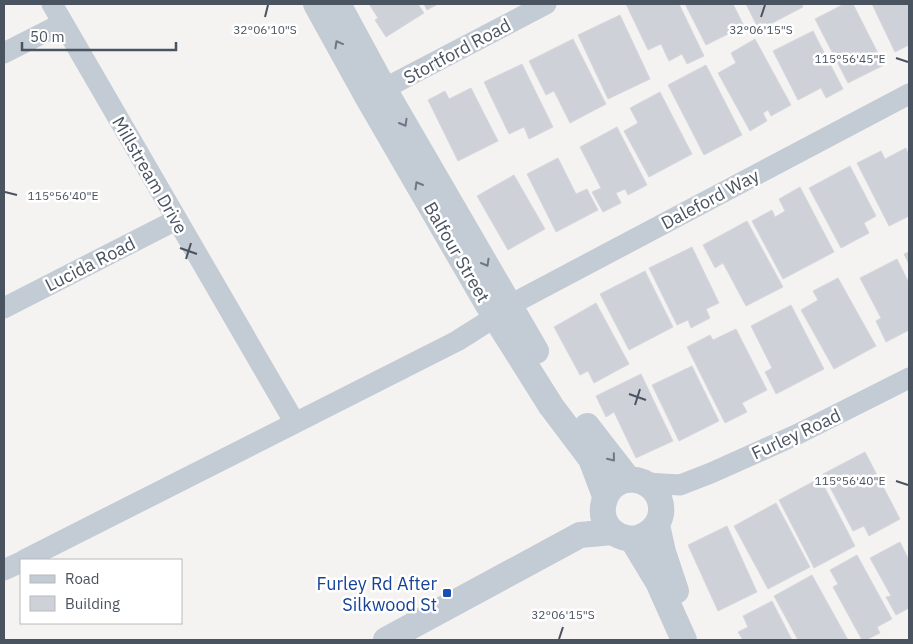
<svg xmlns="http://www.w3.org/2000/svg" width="913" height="644" viewBox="0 0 913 644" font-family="'IBM Plex Sans',sans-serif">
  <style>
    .building { fill: #ced1d8; stroke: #d6d8de }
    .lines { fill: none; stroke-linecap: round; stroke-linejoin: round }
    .minor { stroke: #c3cbd4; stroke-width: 21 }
    .tertiary { stroke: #c3cbd4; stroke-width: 26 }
    .oneway { stroke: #6e7783 }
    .ticks { fill: none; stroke: #4a5360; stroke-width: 2 }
    .transit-dot { fill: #1a4fb4; stroke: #fff; stroke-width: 2 }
    .labels { text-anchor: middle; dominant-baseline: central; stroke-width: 5; stroke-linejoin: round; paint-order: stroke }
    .street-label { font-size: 18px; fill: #4a5360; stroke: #fff }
    .transit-label { font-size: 18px; fill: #164399; stroke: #fff; text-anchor: end }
    .ticks-label { font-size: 12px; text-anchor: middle; fill: #4a5360; stroke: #fff; stroke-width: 5; stroke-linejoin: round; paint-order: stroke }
  </style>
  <rect width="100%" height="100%" fill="#f5f3f2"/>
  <path class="building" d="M 369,4 L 418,4 L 424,13 L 386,37 L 375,20 L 378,18 Z
    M 424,4 L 438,4 L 427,10 Z
    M 626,4 L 679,4 L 704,56 L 687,64 L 682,54 L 669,61 L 661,44 L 648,50 Z
    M 685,4 L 733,4 L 744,26 L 706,45 Z
    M 746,4 L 802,4 L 803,7 L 759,30 Z
    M 844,4 L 853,4 L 884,65 L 848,83 L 815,19 Z
    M 872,4 L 909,4 L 909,45 L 895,52 Z
    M 620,15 L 650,79 L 608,99 L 578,35 Z
    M 813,31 L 843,89 L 826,98 L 821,88 L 798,100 L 773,51 Z
    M 573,39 L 606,104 L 570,123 L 554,91 L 546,95 L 529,61 Z
    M 755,39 L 791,105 L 771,116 L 768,110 L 763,113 L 767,121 L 750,131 L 718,73 L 736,63 L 731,53 Z
    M 522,64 L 553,127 L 529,139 L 524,127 L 509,134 L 484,82 Z
    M 706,65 L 742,135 L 704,155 L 668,85 Z
    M 471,88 L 498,141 L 458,161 L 428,100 L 445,91 L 449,99 Z
    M 660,92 L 692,154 L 649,177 L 624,131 L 638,123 L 630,108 Z
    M 617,127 L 647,185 L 628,195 L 625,189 L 616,193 L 621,203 L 603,212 L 592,192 L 601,188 L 580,147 Z
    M 906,148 L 909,156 L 909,216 L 889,226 L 857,163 L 881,151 L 885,159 Z
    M 558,158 L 576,194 L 587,189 L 598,210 L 556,232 L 527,174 Z
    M 850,166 L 876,216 L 864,223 L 869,233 L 841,248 L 809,188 Z
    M 514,175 L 545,229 L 508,250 L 477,196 Z
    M 800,187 L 834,252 L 783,279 L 752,221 L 772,210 L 775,217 L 785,211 L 779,199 Z
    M 747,221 L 783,287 L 746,306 L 723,263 L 715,268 L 703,245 Z
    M 692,247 L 719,303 L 706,309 L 710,318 L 691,328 L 688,320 L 677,325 L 649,268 Z
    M 909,252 L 909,264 L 904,254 Z
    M 897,259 L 909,283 L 909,330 L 886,342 L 876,321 L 881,318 L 860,278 Z
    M 645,271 L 673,327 L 629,350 L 600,294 Z
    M 838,278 L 876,346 L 834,369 L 801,310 L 818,300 L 813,291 Z
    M 596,303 L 629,364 L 594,383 L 588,371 L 580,375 L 554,327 Z
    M 791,305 L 824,369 L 776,394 L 765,372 L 772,368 L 751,326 Z
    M 736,329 L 767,390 L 742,403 L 747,412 L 725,423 L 687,347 L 710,335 L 713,340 Z
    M 692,366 L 719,421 L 679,441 L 652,385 Z
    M 641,374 L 673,441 L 636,458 L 614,412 L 606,417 L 596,396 Z
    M 865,452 L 900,519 L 869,536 L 864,526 L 853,531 L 823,474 Z
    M 820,478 L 855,546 L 814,568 L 779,500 Z
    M 776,503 L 810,567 L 768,589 L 734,526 Z
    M 727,526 L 757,592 L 718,611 L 688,545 Z
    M 900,542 L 909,560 L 909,608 L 896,615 L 886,597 L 891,596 L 870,558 Z
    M 857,555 L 892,619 L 877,627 L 880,633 L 866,640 L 862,640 L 833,587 L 838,584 L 830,570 Z
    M 812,575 L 848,640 L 798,640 L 774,596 Z
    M 772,601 L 792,640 L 743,640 L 738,632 L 748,627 L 743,616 Z"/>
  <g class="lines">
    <path class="minor" d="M 52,4 L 295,423
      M 4,53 L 63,23
      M 370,96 L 546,4
      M 510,305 L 909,94
      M 4,308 L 176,220
      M 646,483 L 680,485 L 711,473 L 798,434 L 909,378
      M 24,560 L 457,341 L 495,317
      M 4,570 L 21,562"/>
    <path class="tertiary" d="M 316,4 L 368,98 L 495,317 L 551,406 L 591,459 L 605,496
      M 338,4 L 384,89 L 536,351
      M 587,426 L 629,480
      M 657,525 L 663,552 L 676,591
      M 632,539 C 652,536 667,519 659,498 C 656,491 650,485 643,482 C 602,466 583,534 632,539 L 658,582 L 684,640
      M 386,640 L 580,535 L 612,532"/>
  </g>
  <defs><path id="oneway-chevron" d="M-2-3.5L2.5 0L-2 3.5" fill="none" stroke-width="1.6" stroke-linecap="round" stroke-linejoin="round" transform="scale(1.25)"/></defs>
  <g class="oneway">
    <use href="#oneway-chevron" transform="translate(338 44) rotate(-119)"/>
    <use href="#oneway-chevron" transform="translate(404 123) rotate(60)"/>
    <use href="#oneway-chevron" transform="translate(418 185) rotate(-120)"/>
    <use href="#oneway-chevron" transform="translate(486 263) rotate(60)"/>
    <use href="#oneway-chevron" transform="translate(612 458) rotate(51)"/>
  </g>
  <path class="ticks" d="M 265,17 L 268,5M 761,17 L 765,5M 896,58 L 908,62M 5,192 L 17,195M 180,248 L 197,254M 186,259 L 191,243M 629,394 L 646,400M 635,405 L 640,389M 896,481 L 908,485M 559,639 L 563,627"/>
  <rect class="transit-dot" x="442" y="588" width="10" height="10" rx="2.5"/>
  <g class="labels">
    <g class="street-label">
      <text transform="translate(457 51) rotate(-28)">Stortford Road</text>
      <text transform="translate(150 175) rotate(60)">Millstream Drive</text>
      <text transform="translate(710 199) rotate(-28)">Daleford Way</text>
      <text transform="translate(457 252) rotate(60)">Balfour Street</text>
      <text transform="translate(90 264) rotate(-27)">Lucida Road</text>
      <text transform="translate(796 434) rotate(-25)">Furley Road</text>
    </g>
    <g class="transit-label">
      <text x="437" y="583">Furley Rd After<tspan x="437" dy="21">Silkwood St</tspan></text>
    </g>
  </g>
  <g class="ticks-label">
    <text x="265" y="34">32°06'10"S</text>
    <text x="761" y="34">32°06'15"S</text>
    <text x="850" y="63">115°56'45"E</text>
    <text x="63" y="200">115°56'40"E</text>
    <text x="850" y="485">115°56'40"E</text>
    <text x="563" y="619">32°06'15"S</text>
  </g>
  <rect width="913" height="644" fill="none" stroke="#4a5360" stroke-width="10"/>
  <rect x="20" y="559" width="162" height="65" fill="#ffffff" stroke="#b7babf"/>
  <rect x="30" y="575" width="25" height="8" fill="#c3cbd4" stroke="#b7babf"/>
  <text x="65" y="584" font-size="15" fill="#4a5360">Road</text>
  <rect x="30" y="596" width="25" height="15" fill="#ced1d8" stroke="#b7babf"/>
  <text x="65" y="609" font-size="15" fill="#4a5360">Building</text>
  <path d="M22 42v8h154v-8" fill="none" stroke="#4a5360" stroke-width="2.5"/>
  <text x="30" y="42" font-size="15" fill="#4a5360" stroke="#ffffff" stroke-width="4" paint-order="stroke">50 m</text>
</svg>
